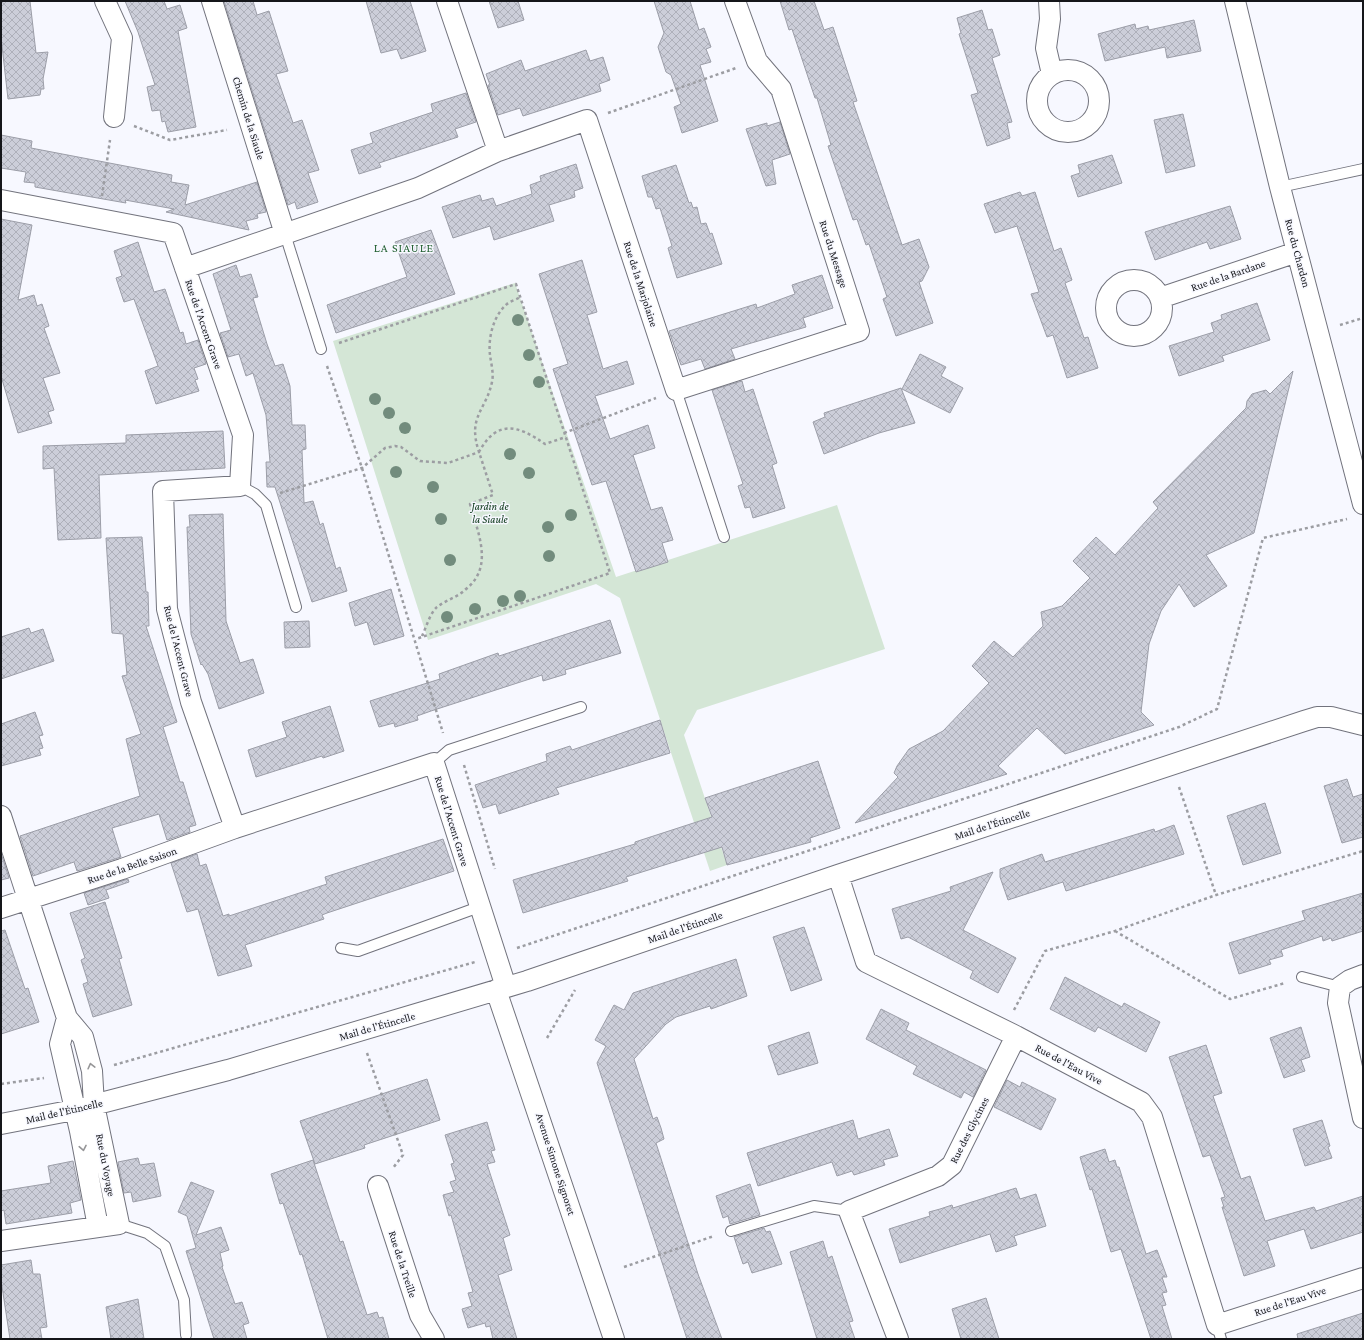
<svg xmlns="http://www.w3.org/2000/svg" width="1364" height="1340" viewBox="0 0 1364 1340" font-family="'Crimson Pro',serif">
  <style>
    .green { fill: #d4e6d6 }
    .building { fill: url(#building-cross-hatch); stroke: #9c9ea8 }
    .lines { fill: none; stroke-linecap: round; stroke-linejoin: round }
    .lane-casing { stroke: #72737d; stroke-width: 12 }
    .street-casing { stroke: #72737d; stroke-width: 22 }
    .path { stroke: #9c9da2; stroke-width: 2.5; stroke-dasharray: 3 3; stroke-linecap: butt }
    .lane { stroke: #fff; stroke-width: 10 }
    .street { stroke: #fff; stroke-width: 20 }
    .tree { fill: #728c7d }
    .oneway { stroke: #969698 }
    .labels { text-anchor: middle; dominant-baseline: central; stroke-width: 3; stroke-linejoin: round; paint-order: stroke }
    .street-label { font-size: 11px; fill: #15161a; stroke: #f7f8ff }
    .park-label { font-size: 11px; font-style: italic; fill: #063313; stroke: #f7f8ff }
    .neighbourhood-label { font-size: 12px; letter-spacing: 1px; fill: #215f30; stroke: #f7f8ff }
  </style>
  <defs>
    <pattern id="building-cross-hatch" width="8" height="8" patternUnits="userSpaceOnUse"><rect width="8" height="8" fill="#ccced9"/><path d="M0 0l8 8M0 8l8-8" fill="none" stroke="#aeb0ba"/></pattern>
  </defs>
  <rect width="100%" height="100%" fill="#f7f8ff"/>
  <path class="green" d="M 515,283 L 616,577 L 837,505 L 885,649 L 697,710 L 684,735 L 727,865 L 710,871 L 620,598 L 596,584 L 428,640 L 333,341 Z"/>
  <path class="building" d="M 1,1 L 30,1 L 36,53 L 48,52 L 43,79 L 44,89 L 41,89 L 40,95 L 8,99 L 1,37 Z
    M 125,1 L 164,1 L 167,9 L 180,5 L 187,28 L 178,31 L 196,127 L 168,132 L 165,121 L 162,122 L 160,110 L 152,111 L 147,87 L 155,85 L 138,32 Z
    M 224,1 L 253,1 L 257,15 L 269,11 L 288,71 L 276,74 L 293,123 L 302,120 L 319,170 L 308,173 L 318,202 L 297,209 L 295,202 L 288,205 Z
    M 366,1 L 410,1 L 426,51 L 401,59 L 397,49 L 381,53 Z
    M 489,1 L 518,1 L 524,20 L 498,28 Z
    M 654,1 L 690,1 L 699,30 L 704,28 L 711,47 L 706,49 L 711,62 L 700,65 L 718,121 L 682,133 L 674,107 L 681,104 L 671,75 L 666,72 L 658,47 L 664,33 Z
    M 780,1 L 814,1 L 824,30 L 833,27 L 857,101 L 853,102 L 902,245 L 919,239 L 929,267 L 922,281 L 919,282 L 933,323 L 896,336 L 883,299 L 887,297 L 869,244 L 866,245 L 857,219 L 853,220 L 828,146 L 831,145 L 817,98 L 815,98 L 792,29 L 789,30 Z
    M 982,10 L 988,30 L 992,29 L 1000,55 L 992,58 L 1012,122 L 1007,123 L 1010,138 L 987,146 L 971,95 L 978,93 L 959,34 L 961,33 L 957,18 Z
    M 1194,20 L 1201,51 L 1167,58 L 1165,47 L 1105,61 L 1098,34 L 1135,24 L 1136,29 L 1148,26 L 1149,30 Z
    M 586,50 L 590,61 L 603,57 L 610,80 L 599,84 L 601,91 L 523,116 L 520,108 L 498,115 L 488,85 L 490,85 L 486,74 L 521,60 L 525,71 Z
    M 466,93 L 476,122 L 455,129 L 458,137 L 379,163 L 381,167 L 359,174 L 351,150 L 373,143 L 370,133 L 433,112 L 431,104 Z
    M 1183,114 L 1195,166 L 1166,173 L 1154,120 Z
    M 780,122 L 790,154 L 772,160 L 776,184 L 766,186 L 746,129 L 767,123 L 767,126 Z
    M 1,135 L 32,141 L 31,148 L 172,175 L 171,182 L 189,185 L 185,205 L 257,182 L 266,212 L 257,214 L 258,218 L 246,221 L 249,230 L 166,212 L 174,209 L 125,200 L 126,203 L 35,187 L 35,183 L 24,182 L 26,172 L 1,168 Z
    M 1112,155 L 1122,183 L 1078,197 L 1071,176 L 1080,173 L 1078,165 Z
    M 576,164 L 583,188 L 574,191 L 575,197 L 549,205 L 554,221 L 494,240 L 490,226 L 453,238 L 442,207 L 480,195 L 482,201 L 493,198 L 496,206 L 532,194 L 530,185 L 541,181 L 540,176 Z
    M 676,165 L 689,203 L 691,202 L 693,208 L 697,207 L 701,224 L 706,223 L 710,234 L 712,233 L 722,264 L 677,278 L 668,248 L 672,246 L 660,208 L 656,209 L 652,197 L 648,197 L 642,176 Z
    M 1020,192 L 1022,196 L 1035,192 L 1054,251 L 1061,248 L 1072,280 L 1065,283 L 1084,338 L 1088,337 L 1098,368 L 1067,378 L 1053,335 L 1047,337 L 1031,294 L 1039,292 L 1017,226 L 995,233 L 984,204 Z
    M 1230,206 L 1241,239 L 1210,249 L 1207,242 L 1155,260 L 1145,232 Z
    M 1,219 L 32,225 L 18,300 L 34,295 L 37,306 L 42,304 L 49,326 L 44,328 L 60,373 L 43,378 L 54,410 L 48,412 L 52,423 L 18,433 L 1,376 Z
    M 431,230 L 455,294 L 336,333 L 327,305 L 407,277 L 395,242 Z
    M 138,242 L 154,292 L 165,289 L 180,333 L 183,332 L 186,344 L 198,340 L 206,364 L 194,368 L 198,379 L 195,380 L 199,391 L 156,404 L 145,371 L 158,366 L 134,299 L 124,302 L 116,278 L 122,276 L 114,251 Z
    M 582,260 L 597,312 L 587,315 L 603,369 L 627,361 L 634,384 L 595,396 L 610,439 L 648,425 L 655,448 L 633,455 L 651,510 L 662,507 L 673,540 L 662,543 L 668,562 L 636,572 L 606,481 L 592,485 L 553,369 L 568,364 L 539,274 Z
    M 236,265 L 240,277 L 251,274 L 258,297 L 253,298 L 267,344 L 275,366 L 283,364 L 290,386 L 292,425 L 305,425 L 306,449 L 302,450 L 304,503 L 313,501 L 320,525 L 323,523 L 336,569 L 340,567 L 347,591 L 312,602 L 275,487 L 267,487 L 266,462 L 270,462 L 266,415 L 253,373 L 246,376 L 239,354 L 228,357 L 220,333 L 231,330 L 213,274 Z
    M 822,275 L 833,308 L 803,318 L 806,327 L 731,349 L 735,359 L 705,369 L 701,359 L 681,365 L 669,331 L 756,304 L 757,308 L 795,294 L 792,285 Z
    M 1257,303 L 1270,340 L 1222,356 L 1224,361 L 1179,376 L 1169,346 L 1214,332 L 1211,323 L 1222,319 L 1221,315 Z
    M 920,354 L 946,367 L 941,376 L 963,388 L 950,413 L 902,389 Z
    M 1293,371 L 1254,533 L 1206,555 L 1227,586 L 1194,607 L 1179,584 L 1161,611 L 1149,644 L 1141,712 L 1154,725 L 1065,754 L 1037,728 L 998,766 L 1007,774 L 855,823 L 898,777 L 894,773 L 897,766 L 909,749 L 943,731 L 989,683 L 972,666 L 994,641 L 1013,657 L 1043,626 L 1041,612 L 1062,606 L 1090,578 L 1073,561 L 1096,537 L 1115,555 L 1158,508 L 1153,502 L 1246,408 L 1247,401 L 1252,394 L 1266,390 L 1270,394 Z
    M 742,381 L 745,392 L 753,389 L 777,463 L 772,465 L 785,508 L 753,518 L 750,507 L 745,508 L 742,498 L 738,486 L 743,484 L 712,390 Z
    M 901,388 L 915,423 L 879,433 L 824,454 L 813,422 L 825,417 L 824,413 Z
    M 223,431 L 225,468 L 99,475 L 101,538 L 58,540 L 54,468 L 43,469 L 43,446 L 126,443 L 126,435 Z
    M 223,514 L 226,621 L 240,663 L 253,659 L 264,693 L 219,709 L 208,674 L 202,664 L 201,665 L 191,634 L 187,527 L 190,527 L 189,515 Z
    M 142,537 L 146,592 L 148,592 L 149,626 L 146,626 L 177,722 L 163,727 L 180,782 L 183,782 L 196,825 L 189,827 L 190,832 L 167,840 L 159,814 L 112,828 L 121,857 L 77,871 L 74,862 L 33,876 L 20,836 L 140,796 L 126,739 L 141,734 L 122,676 L 127,675 L 123,634 L 112,633 L 106,538 Z
    M 391,589 L 404,636 L 374,645 L 367,622 L 355,626 L 349,603 Z
    M 610,620 L 621,653 L 565,670 L 566,674 L 543,681 L 542,675 L 431,711 L 417,716 L 418,720 L 395,727 L 394,723 L 379,727 L 370,701 L 440,679 L 439,674 L 498,653 L 499,656 Z
    M 309,621 L 310,647 L 285,648 L 284,622 Z
    M 29,628 L 31,633 L 43,629 L 54,661 L 1,679 L 1,637 Z
    M 330,706 L 344,751 L 323,758 L 322,756 L 256,777 L 248,750 L 287,737 L 282,722 Z
    M 35,712 L 43,735 L 39,736 L 43,748 L 39,749 L 41,755 L 1,766 L 1,724 Z
    M 660,720 L 670,753 L 556,788 L 559,794 L 499,814 L 496,804 L 483,808 L 475,785 L 547,761 L 546,754 L 570,746 L 572,750 Z
    M 818,761 L 840,828 L 810,838 L 811,842 L 727,865 L 722,847 L 626,877 L 628,881 L 523,913 L 513,880 L 635,844 L 635,842 L 712,817 L 705,798 Z
    M 1347,779 L 1353,797 L 1363,794 L 1363,837 L 1342,843 L 1324,786 Z
    M 1265,803 L 1281,853 L 1243,865 L 1227,816 Z
    M 1174,825 L 1184,854 L 1066,891 L 1063,882 L 1008,900 L 1000,877 L 1000,869 L 1042,854 L 1045,862 L 1154,829 L 1155,832 Z
    M 443,839 L 454,871 L 327,913 L 322,915 L 324,919 L 245,945 L 252,966 L 218,976 L 198,909 L 187,912 L 171,863 L 197,854 L 200,866 L 206,864 L 223,916 L 229,914 L 229,916 L 327,884 L 325,877 Z
    M 1,853 L 9,878 L 1,880 Z
    M 993,872 L 963,930 L 1016,958 L 998,993 L 970,978 L 973,971 L 908,937 L 901,939 L 892,909 L 951,891 L 950,887 Z
    M 128,879 L 129,882 L 106,890 L 109,898 L 88,905 L 84,893 Z
    M 1363,893 L 1363,931 L 1332,941 L 1331,938 L 1323,941 L 1322,936 L 1281,950 L 1283,956 L 1269,960 L 1271,964 L 1239,974 L 1229,943 L 1305,920 L 1302,911 Z
    M 105,902 L 122,958 L 119,959 L 132,1005 L 93,1017 L 83,984 L 88,982 L 81,960 L 85,958 L 70,913 Z
    M 804,927 L 822,980 L 791,991 L 773,937 Z
    M 5,930 L 25,989 L 28,988 L 39,1022 L 1,1034 L 1,931 Z
    M 736,959 L 747,996 L 711,1009 L 710,1006 L 676,1017 L 666,1024 L 634,1059 L 653,1119 L 657,1117 L 661,1128 L 664,1139 L 656,1143 L 698,1274 L 722,1339 L 687,1339 L 597,1063 L 606,1046 L 595,1040 L 614,1005 L 624,1010 L 633,993 Z
    M 1065,977 L 1122,1007 L 1124,1003 L 1160,1022 L 1146,1052 L 1098,1027 L 1095,1032 L 1050,1009 Z
    M 881,1009 L 909,1023 L 906,1030 L 986,1070 L 973,1097 L 964,1092 L 961,1098 L 913,1074 L 917,1066 L 866,1039 Z
    M 1301,1027 L 1310,1057 L 1301,1060 L 1305,1071 L 1284,1078 L 1270,1038 Z
    M 809,1032 L 818,1063 L 778,1075 L 768,1046 Z
    M 1206,1045 L 1222,1093 L 1213,1096 L 1241,1179 L 1250,1176 L 1265,1221 L 1314,1207 L 1316,1211 L 1363,1196 L 1363,1232 L 1311,1249 L 1304,1229 L 1267,1241 L 1275,1266 L 1244,1276 L 1222,1207 L 1224,1207 L 1221,1198 L 1225,1197 L 1210,1155 L 1203,1157 L 1169,1057 Z
    M 427,1079 L 440,1120 L 364,1145 L 365,1148 L 315,1164 L 300,1121 Z
    M 1007,1080 L 1020,1087 L 1022,1082 L 1056,1099 L 1041,1130 L 994,1107 Z
    M 853,1120 L 858,1139 L 889,1129 L 898,1156 L 883,1160 L 885,1165 L 854,1175 L 852,1171 L 837,1176 L 832,1162 L 758,1186 L 747,1153 Z
    M 1322,1120 L 1330,1146 L 1328,1147 L 1332,1158 L 1305,1166 L 1293,1129 Z
    M 487,1122 L 495,1150 L 491,1151 L 495,1162 L 487,1164 L 510,1235 L 503,1238 L 512,1270 L 498,1275 L 517,1339 L 493,1339 L 490,1326 L 486,1327 L 485,1323 L 468,1328 L 462,1309 L 472,1306 L 468,1293 L 473,1292 L 451,1215 L 449,1216 L 443,1195 L 454,1192 L 450,1182 L 456,1180 L 451,1164 L 454,1163 L 445,1135 Z
    M 1105,1149 L 1109,1162 L 1115,1160 L 1117,1167 L 1119,1167 L 1146,1254 L 1157,1250 L 1167,1277 L 1162,1277 L 1167,1292 L 1162,1293 L 1166,1305 L 1162,1306 L 1172,1339 L 1151,1339 L 1121,1249 L 1111,1252 L 1092,1189 L 1090,1190 L 1080,1157 Z
    M 138,1158 L 140,1165 L 154,1163 L 161,1196 L 133,1202 L 131,1192 L 124,1193 L 118,1162 Z
    M 313,1160 L 340,1242 L 343,1241 L 367,1315 L 377,1312 L 379,1318 L 383,1317 L 389,1339 L 328,1339 L 302,1254 L 300,1255 L 283,1203 L 280,1204 L 271,1174 Z
    M 73,1161 L 81,1200 L 70,1203 L 72,1213 L 6,1224 L 4,1210 L 1,1211 L 1,1191 L 51,1183 L 48,1166 Z
    M 191,1182 L 214,1191 L 196,1235 L 221,1227 L 229,1250 L 220,1253 L 223,1266 L 222,1267 L 235,1304 L 242,1302 L 249,1323 L 243,1325 L 247,1339 L 214,1339 L 186,1251 L 196,1248 L 187,1216 L 178,1212 Z
    M 750,1184 L 760,1215 L 730,1224 L 728,1216 L 723,1218 L 716,1196 Z
    M 1016,1188 L 1020,1199 L 1036,1194 L 1046,1226 L 1014,1236 L 1017,1245 L 996,1252 L 990,1234 L 900,1263 L 889,1229 L 930,1216 L 929,1212 L 940,1209 L 952,1205 L 953,1208 Z
    M 764,1228 L 766,1232 L 770,1231 L 782,1264 L 752,1273 L 748,1262 L 743,1264 L 734,1237 Z
    M 823,1241 L 828,1258 L 832,1256 L 853,1321 L 849,1322 L 855,1339 L 817,1339 L 790,1252 Z
    M 31,1260 L 33,1274 L 40,1274 L 47,1327 L 40,1328 L 42,1339 L 10,1339 L 1,1280 L 1,1265 Z
    M 986,1298 L 999,1339 L 961,1339 L 952,1309 Z
    M 138,1299 L 144,1339 L 111,1339 L 106,1307 Z
    M 1363,1313 L 1363,1339 L 1298,1339 L 1297,1334 Z"/>
  <g class="lines">
    <defs>
      <path id="lane" d="M 1280,187 L 1363,169
        M 285,234 L 321,349
        M 676,390 L 724,537
        M 240,486 L 255,494 L 266,505 L 296,607
        M 434,763 L 449,750 L 581,707
        M 341,948 L 358,951 L 479,907
        M 1302,977 L 1340,987
        M 119,1224 L 147,1233 L 165,1246 L 184,1300 L 186,1335
        M 731,1231 L 814,1206 L 849,1211
        M 1217,1325 L 1221,1339"/>
      <path id="street" d="M 105,1 L 122,38 L 114,117
        M 212,1 L 285,234
        M 447,1 L 498,151
        M 1049,1 L 1050,19 L 1046,48 L 1052,74
        M 1235,1 L 1280,187 L 1363,504
        M1037 101a31 31 0 1 1 62 0a31 31 0 1 1-62 0Z
        M 1,200 L 173,233 L 243,435 L 240,486 L 163,491 L 167,609 L 191,702 L 235,828 L 434,763 L 506,987
        M 185,268 L 418,188 L 498,151 L 587,120 L 676,390 L 859,331 L 781,89 L 757,61 L 735,1
        M1106 308a28 28 0 1 1 56 0a28 28 0 1 1-56 0Z
        M 1160,298 L 1297,252
        M 1,816 L 67,1018
        M 838,875 L 866,962 L 1016,1036 L 1141,1102 L 1152,1117 L 1217,1325 L 1363,1278
        M 1,908 L 122,869 L 235,828
        M 1363,975 L 1350,980 L 1340,987 L 1338,1003 L 1363,1118
        M 496,990 L 614,1339
        M 1,1124 L 74,1110 L 228,1070 L 527,981 L 838,875 L 1304,721 L 1317,717 L 1331,717 L 1363,725
        M 378,1186 L 420,1315 L 434,1339
        M 1,1241 L 119,1224 L 94,1105 L 92,1071 L 83,1037 L 67,1018 L 60,1044 L 80,1131 L 98,1227
        M 898,1339 L 849,1211 L 938,1176 L 952,1165 L 1016,1036"/>
    </defs>
    <use href="#lane" class="lane-casing"/>
    <use href="#street" class="street-casing"/>
    <path class="path" d="M 608,113 L 736,68
      M 134,126 L 170,140 L 227,130
      M 102,196 L 110,140
      M 1340,325 L 1363,318
      M 339,343 L 516,284 L 610,573 L 416,639
      M 327,366 L 362,468 L 443,733
      M 564,433 L 656,398
      M 280,493 L 362,468 L 385,448 L 395,446 L 401,447 L 420,461 L 448,463 L 479,452 C 467,416 486,411 492,382 C 494,374 491,363 490,355 C 488,338 493,316 507,304 C 510,301 516,300 520,297
      M 422,636 C 426,628 430,613 437,607 C 446,600 458,597 466,589 C 494,567 478,533 470,504 L 493,495 L 479,452 C 497,419 518,425 545,444 L 566,437
      M 464,765 L 495,869
      M 1179,787 L 1216,895
      M 1115,931 L 1230,999 L 1285,983
      M 517,948 L 1179,727 L 1217,709 L 1263,538 L 1347,519
      M 1014,1010 L 1045,951 L 1115,931 L 1216,895 L 1363,851
      M 547,1038 L 575,990
      M 367,1053 L 403,1155 L 393,1168
      M 114,1065 L 475,962
      M 1,1084 L 44,1078
      M 624,1267 L 714,1236"/>
    <use href="#lane" class="lane"/>
    <use href="#street" class="street"/>
  </g>
  <g class="tree">
    <circle cx="518" cy="320" r="6"/>
    <circle cx="529" cy="355" r="6"/>
    <circle cx="539" cy="382" r="6"/>
    <circle cx="375" cy="399" r="6"/>
    <circle cx="389" cy="413" r="6"/>
    <circle cx="405" cy="428" r="6"/>
    <circle cx="510" cy="454" r="6"/>
    <circle cx="396" cy="472" r="6"/>
    <circle cx="529" cy="473" r="6"/>
    <circle cx="433" cy="487" r="6"/>
    <circle cx="571" cy="515" r="6"/>
    <circle cx="441" cy="519" r="6"/>
    <circle cx="548" cy="527" r="6"/>
    <circle cx="549" cy="556" r="6"/>
    <circle cx="450" cy="560" r="6"/>
    <circle cx="520" cy="596" r="6"/>
    <circle cx="503" cy="601" r="6"/>
    <circle cx="475" cy="609" r="6"/>
    <circle cx="447" cy="617" r="6"/>
  </g>
  <defs><path id="oneway-chevron" d="M-2-3.5L2.5 0L-2 3.5" fill="none" stroke-width="1.6" stroke-linecap="round" stroke-linejoin="round"/></defs>
  <g class="oneway">
    <use href="#oneway-chevron" transform="translate(91 1066) rotate(-104)"/>
    <use href="#oneway-chevron" transform="translate(83 1148) rotate(79)"/>
  </g>
  <g class="labels">
    <g class="street-label">
      <text transform="translate(249 118) rotate(73)">Chemin de la Siaule</text>
      <text transform="translate(1298 253) rotate(75)">Rue du Chardon</text>
      <text transform="translate(834 254) rotate(72)">Rue du Message</text>
      <text transform="translate(1228 275) rotate(-19)">Rue de la Bardane</text>
      <text transform="translate(641 284) rotate(72)">Rue de la Marjolaine</text>
      <text transform="translate(204 324) rotate(71)">Rue de l'Accent Grave</text>
      <text transform="translate(179 651) rotate(76)">Rue de l'Accent Grave</text>
      <text transform="translate(452 821) rotate(73)">Rue de l'Accent Grave</text>
      <text transform="translate(992 824) rotate(-18)">Mail de l'Étincelle</text>
      <text transform="translate(132 865) rotate(-19)">Rue de la Belle Saison</text>
      <text transform="translate(685 927) rotate(-19)">Mail de l'Étincelle</text>
      <text transform="translate(377 1026) rotate(-16)">Mail de l'Étincelle</text>
      <text transform="translate(1069 1064) rotate(28)">Rue de l'Eau Vive</text>
      <text transform="translate(64 1111) rotate(-13)">Mail de l'Étincelle</text>
      <text transform="translate(969 1130) rotate(-63)">Rue des Glycines</text>
      <text transform="translate(556 1164) rotate(72)">Avenue Simone Signoret</text>
      <text transform="translate(106 1165) rotate(79)">Rue du Voyage</text>
      <text transform="translate(403 1264) rotate(72)">Rue de la Treille</text>
      <text transform="translate(1290 1301) rotate(-18)">Rue de l'Eau Vive</text>
    </g>
    <g class="park-label">
      <text x="490" y="506">Jardin de<tspan x="490" dy="13">la Siaule</tspan></text>
    </g>
    <g class="neighbourhood-label">
      <text x="404" y="248">LA SIAULE</text>
    </g>
  </g>
  <rect width="1364" height="1340" fill="none" stroke="#15161a" stroke-width="4"/>
</svg>
